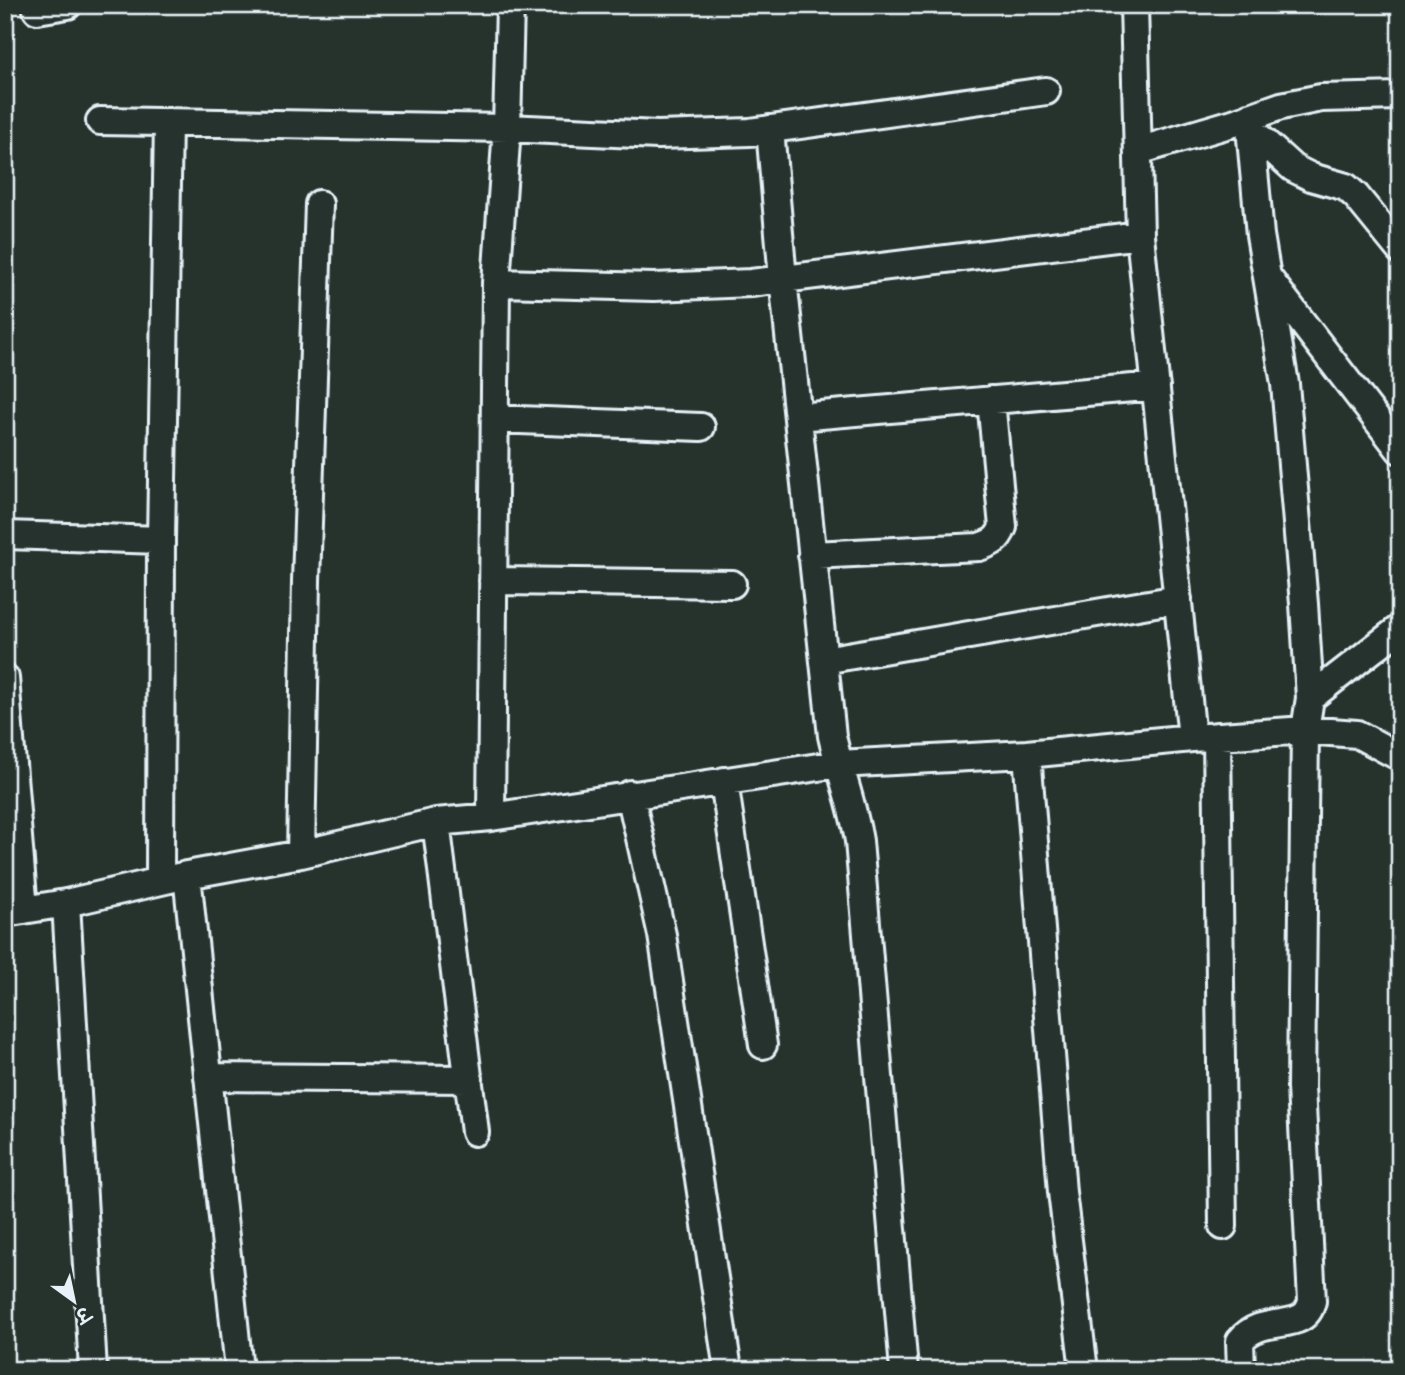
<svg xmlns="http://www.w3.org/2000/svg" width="1405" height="1375" viewBox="0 0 1405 1375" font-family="Delius,'Playpen Sans Deva',sans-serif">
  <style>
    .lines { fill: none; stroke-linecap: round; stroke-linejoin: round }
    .minor-casing { stroke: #e8f1f8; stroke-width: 32 }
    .minor { stroke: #26332d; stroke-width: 26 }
  </style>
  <rect width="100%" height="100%" fill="#26332d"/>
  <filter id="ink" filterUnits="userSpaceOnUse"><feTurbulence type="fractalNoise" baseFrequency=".0143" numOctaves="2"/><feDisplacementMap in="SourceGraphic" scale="14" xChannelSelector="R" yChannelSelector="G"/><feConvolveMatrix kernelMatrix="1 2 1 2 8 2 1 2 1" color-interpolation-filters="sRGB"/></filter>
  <g filter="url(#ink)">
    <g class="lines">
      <defs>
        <path id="minor" d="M 1134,5 L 1140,235 L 1192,738
          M 37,10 L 68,5
          M 100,121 L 507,128 L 658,135 L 750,132 L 1046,91
          M 770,129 L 783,279 L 832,736 C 840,772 853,805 859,841 L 904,1370
          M 1250,129 L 1293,168 L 1311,177 L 1346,187 L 1356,196 L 1400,250
          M 1138,151 L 1233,123 L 1281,106 L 1321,98 L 1400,96
          M 1269,279 L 1400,450
          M 496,283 L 654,287 L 751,283 L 1140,235
          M 798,417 L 1156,386
          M 495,419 L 701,427
          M 5,535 L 161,540
          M 812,555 L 979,547 C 992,543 998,540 1003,527 L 991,400
          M 493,581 L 732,584
          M 824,660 L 1178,599
          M 5,678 L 24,910
          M 1310,698 L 1400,628
          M 1217,736 L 1223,1226
          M 1027,754 L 1062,1192 L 1084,1370
          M 724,781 L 763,1045
          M 630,794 L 662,935 L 728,1370
          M 491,817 L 496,283 L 507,128 L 510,5
          M 436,822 L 475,1132
          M 301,854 L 306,581 L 319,204
          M 187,875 L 239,1370
          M 160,881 L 161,540 L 168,122
          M 66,903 L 93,1370
          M 5,913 L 66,903 L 187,875 L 301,854 L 436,822 L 491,817 L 838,764 L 1027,754 L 1192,738 L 1305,730 L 1357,734 L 1400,757
          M 208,1077 L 469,1079
          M 1241,1370 L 1240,1341 C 1263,1312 1305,1335 1312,1301 L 1301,1087 L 1305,730 L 1310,698 L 1304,604 L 1285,384 L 1260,235 L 1249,117"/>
      </defs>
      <use href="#minor" class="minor-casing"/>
      <use href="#minor" class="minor"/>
    </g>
  </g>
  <rect width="1405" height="1375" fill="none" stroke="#26332d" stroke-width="28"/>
  <rect x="14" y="14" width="1377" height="1347" fill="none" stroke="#e8f1f8" stroke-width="2.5" filter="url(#ink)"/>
  <g transform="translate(74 1301) rotate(147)" stroke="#26332d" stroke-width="5" paint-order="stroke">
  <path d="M0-5L12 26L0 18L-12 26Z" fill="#e8f1f8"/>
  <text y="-10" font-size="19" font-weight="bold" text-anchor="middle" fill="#e8f1f8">उ</text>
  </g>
</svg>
